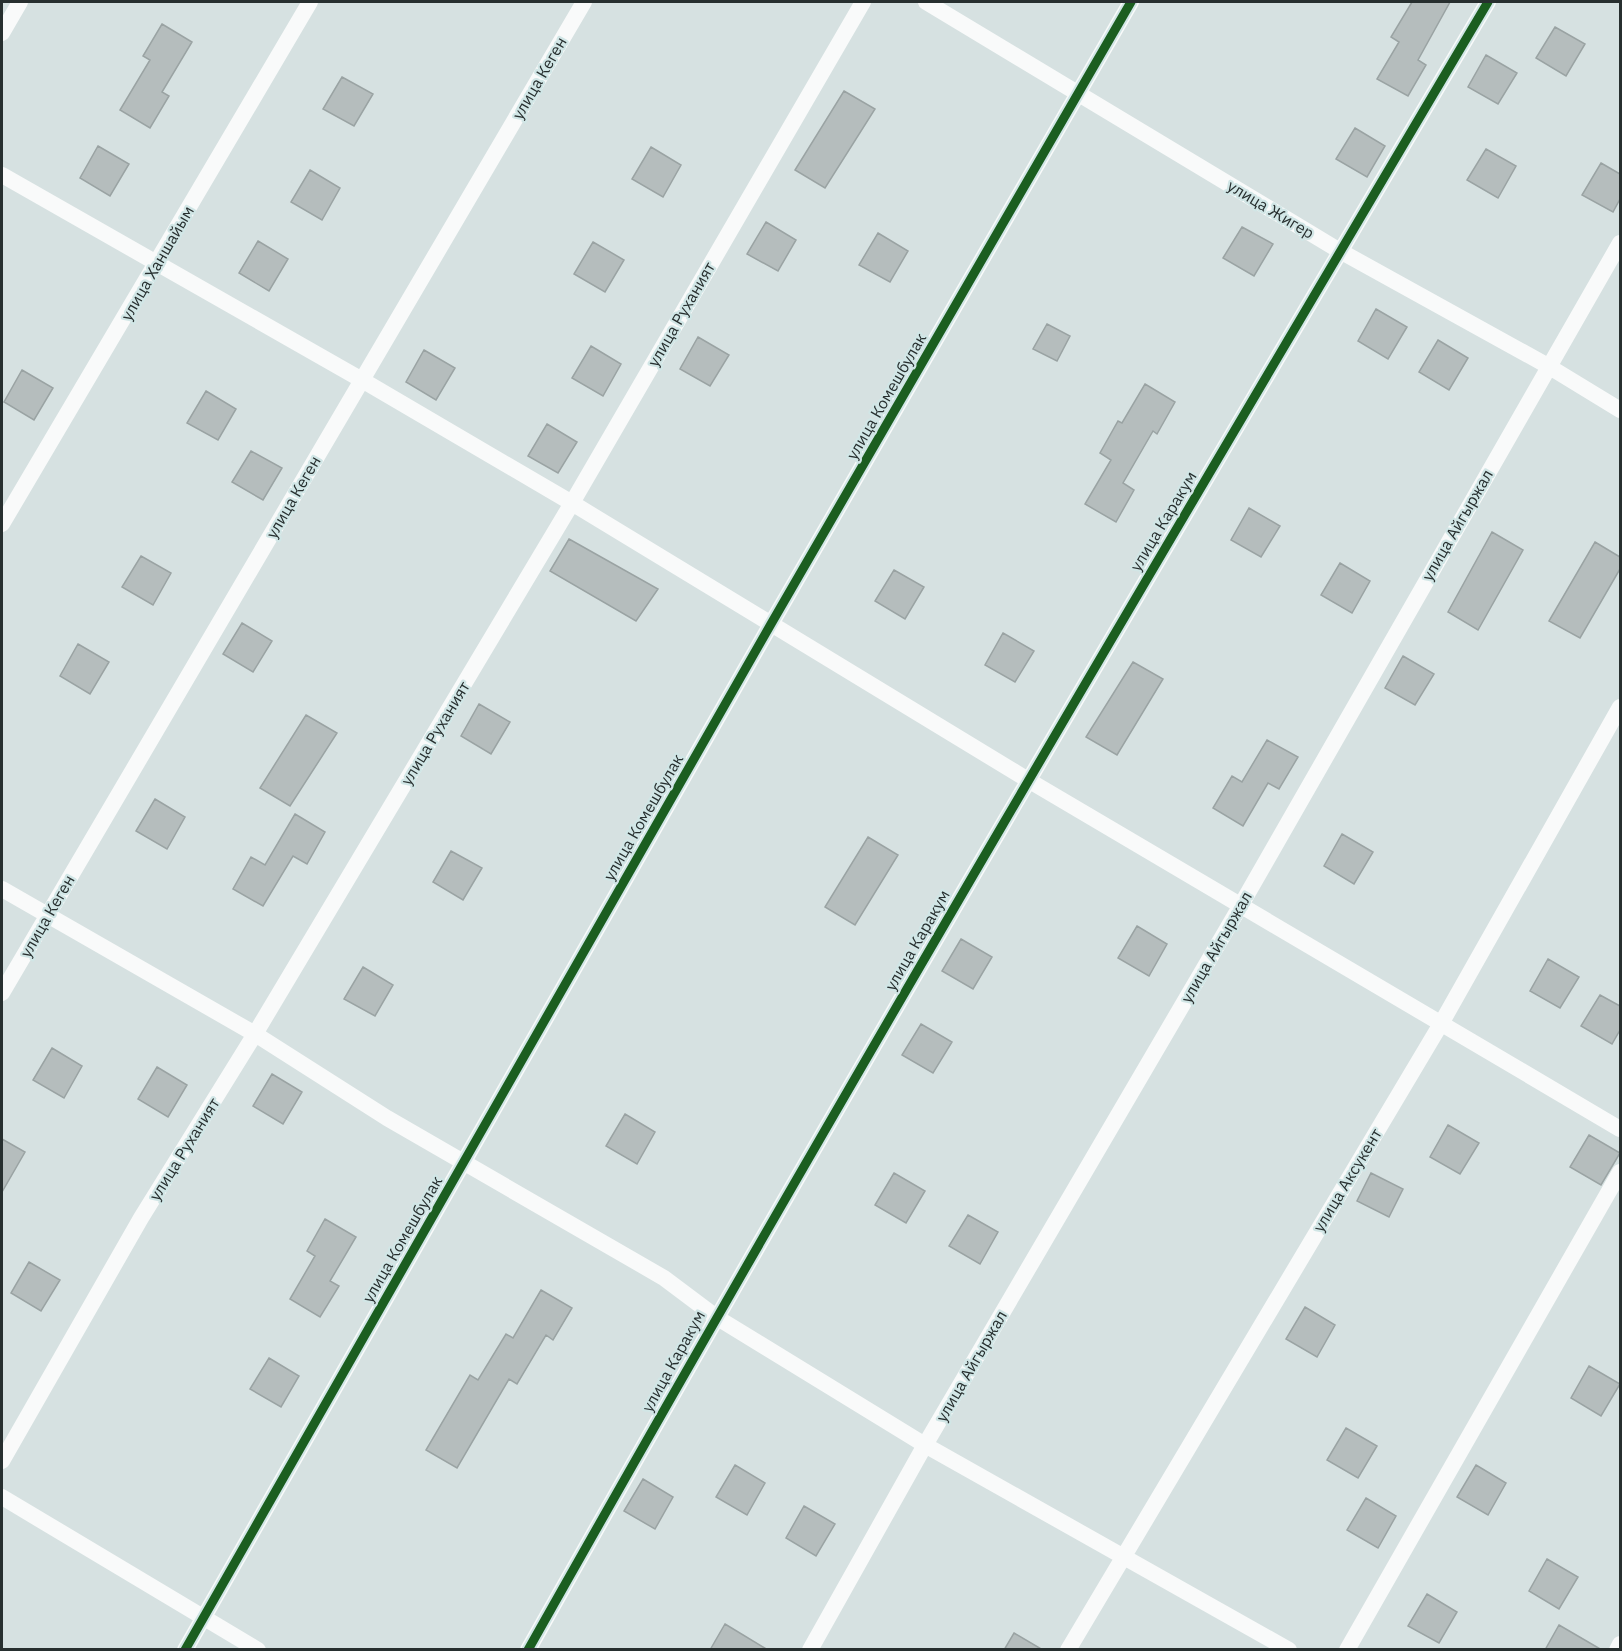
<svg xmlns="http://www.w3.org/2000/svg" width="1622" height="1651" viewBox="0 0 1622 1651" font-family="'IBM Plex Sans',sans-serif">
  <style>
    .building { fill: #b5bdbd; stroke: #9aa3a3; stroke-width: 1.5 }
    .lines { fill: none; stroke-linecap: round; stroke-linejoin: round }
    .street { stroke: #f9fafa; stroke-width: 16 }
    .cycleway-casing { stroke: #d1e6e6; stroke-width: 13 }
    .cycleway { stroke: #1b5e20; stroke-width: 9 }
    .labels { text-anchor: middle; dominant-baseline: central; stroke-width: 4.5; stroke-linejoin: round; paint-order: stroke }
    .street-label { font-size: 16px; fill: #272f2f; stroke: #d1e6e6 }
  </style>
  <rect width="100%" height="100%" fill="#d6e1e1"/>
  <path class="building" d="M 1412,2 L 1450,2 L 1418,60 L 1426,65 L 1408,96 L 1377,79 L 1399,42 L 1391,37 Z
    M 162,24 L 192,42 L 162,92 L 169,96 L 150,128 L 120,110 L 150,60 L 143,56 Z
    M 1555,27 L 1585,44 L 1566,76 L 1536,58 Z
    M 1486,55 L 1517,73 L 1498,104 L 1468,87 Z
    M 342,77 L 373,94 L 354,126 L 323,109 Z
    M 844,91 L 875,109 L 825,188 L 795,170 Z
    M 1355,128 L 1385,146 L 1367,177 L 1336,159 Z
    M 98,146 L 129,164 L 110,196 L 80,178 Z
    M 651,147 L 681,165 L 663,197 L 632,179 Z
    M 1486,149 L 1516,166 L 1498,198 L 1467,180 Z
    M 1601,163 L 1620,174 L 1620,199 L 1613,212 L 1582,195 Z
    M 310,170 L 340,188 L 322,220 L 291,202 Z
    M 766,222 L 796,240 L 778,271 L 747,254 Z
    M 1242,227 L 1273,244 L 1254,276 L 1223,258 Z
    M 878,233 L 908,251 L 890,282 L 859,265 Z
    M 258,241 L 288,259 L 269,291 L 239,273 Z
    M 593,242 L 624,260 L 605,292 L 574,274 Z
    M 1376,309 L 1407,327 L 1388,359 L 1358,341 Z
    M 1047,324 L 1070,336 L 1057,361 L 1033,349 Z
    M 698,337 L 729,355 L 710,386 L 680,369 Z
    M 1438,340 L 1468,358 L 1449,390 L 1419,372 Z
    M 591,346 L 621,364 L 603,396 L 572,378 Z
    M 424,350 L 455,368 L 436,400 L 406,382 Z
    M 22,370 L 53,388 L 34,420 L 4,402 Z
    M 1145,384 L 1175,402 L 1157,434 L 1153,431 L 1123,483 L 1134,490 L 1116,522 L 1085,504 L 1111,460 L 1100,453 L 1118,421 L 1122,423 Z
    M 206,391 L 236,409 L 218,440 L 187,423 Z
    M 547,424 L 577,442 L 558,473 L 528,456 Z
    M 251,451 L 282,468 L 263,500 L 232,482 Z
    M 1249,508 L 1280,526 L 1261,557 L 1231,540 Z
    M 1492,532 L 1523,550 L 1478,630 L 1448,612 Z
    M 569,539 L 658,589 L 636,621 L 550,571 Z
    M 1595,542 L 1620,557 L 1620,569 L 1580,638 L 1549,621 Z
    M 141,556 L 171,573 L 153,605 L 122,587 Z
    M 1340,563 L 1370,581 L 1352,613 L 1321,595 Z
    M 894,570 L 924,587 L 905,619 L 875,601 Z
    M 242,623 L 272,641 L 253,672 L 223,654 Z
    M 1003,633 L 1034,651 L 1015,682 L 985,665 Z
    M 78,644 L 109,662 L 90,694 L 60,676 Z
    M 1403,656 L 1434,674 L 1415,705 L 1385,688 Z
    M 1133,662 L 1163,679 L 1117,755 L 1086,737 Z
    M 479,704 L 510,722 L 491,754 L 461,736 Z
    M 306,715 L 337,733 L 290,806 L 260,788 Z
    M 1267,740 L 1298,757 L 1279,789 L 1268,783 L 1243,826 L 1213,808 L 1232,776 L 1242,782 Z
    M 155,799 L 185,817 L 167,849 L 136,831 Z
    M 295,814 L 325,832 L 307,864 L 293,856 L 263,906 L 233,889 L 251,857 L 265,865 Z
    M 1342,834 L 1373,852 L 1354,884 L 1324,866 Z
    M 868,837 L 898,855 L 855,925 L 825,907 Z
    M 451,851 L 482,868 L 463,900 L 433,882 Z
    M 1137,926 L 1167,944 L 1149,976 L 1118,958 Z
    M 961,939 L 992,957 L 973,989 L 942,971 Z
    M 1548,959 L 1579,977 L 1560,1008 L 1530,991 Z
    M 363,967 L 393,985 L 375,1016 L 344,999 Z
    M 1600,995 L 1620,1006 L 1620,1030 L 1612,1044 L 1581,1026 Z
    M 921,1024 L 952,1042 L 933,1073 L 902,1055 Z
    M 52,1048 L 82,1066 L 64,1098 L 33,1080 Z
    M 157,1067 L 187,1085 L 168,1117 L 138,1099 Z
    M 272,1074 L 302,1092 L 283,1124 L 253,1106 Z
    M 625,1114 L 655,1132 L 637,1164 L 606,1146 Z
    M 1448,1125 L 1479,1143 L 1460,1174 L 1430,1157 Z
    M 1589,1135 L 1620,1153 L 1601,1185 L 1570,1167 Z
    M 2,1139 L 25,1152 L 2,1192 Z
    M 894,1173 L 925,1191 L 906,1223 L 875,1205 Z
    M 1371,1173 L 1403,1189 L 1389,1217 L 1357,1201 Z
    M 968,1215 L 998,1232 L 980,1264 L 949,1246 Z
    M 325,1219 L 356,1237 L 330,1281 L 339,1286 L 320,1317 L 290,1299 L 315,1256 L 307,1251 Z
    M 29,1262 L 60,1280 L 41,1311 L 11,1293 Z
    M 541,1290 L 572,1308 L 553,1340 L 546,1335 L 517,1384 L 509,1379 L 457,1468 L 426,1450 L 470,1375 L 478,1380 L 506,1334 L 513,1338 Z
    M 1305,1307 L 1335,1325 L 1317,1357 L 1286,1339 Z
    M 269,1358 L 299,1376 L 281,1407 L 250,1389 Z
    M 1589,1366 L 1620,1384 L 1601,1416 L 1571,1398 Z
    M 1346,1428 L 1377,1446 L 1358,1478 L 1327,1460 Z
    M 735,1465 L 765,1483 L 747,1515 L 716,1497 Z
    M 1476,1465 L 1506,1483 L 1488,1515 L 1457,1497 Z
    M 643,1479 L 673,1497 L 655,1529 L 624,1511 Z
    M 1366,1498 L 1396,1516 L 1378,1548 L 1347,1530 Z
    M 804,1506 L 835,1524 L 816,1556 L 786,1538 Z
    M 1547,1559 L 1578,1577 L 1559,1609 L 1529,1591 Z
    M 1427,1594 L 1457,1612 L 1439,1643 L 1408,1626 Z
    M 725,1624 L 768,1650 L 710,1650 Z
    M 1559,1625 L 1602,1650 L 1545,1650 Z
    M 1014,1633 L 1043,1650 L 1004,1650 Z"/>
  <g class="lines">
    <path class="street" d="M 926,2 L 1340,251 L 1548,366 L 1620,410
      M 2,33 L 20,2
      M 2,175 L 362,380 L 572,503 L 1028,780 L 1620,1129
      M 2,524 L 310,2
      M 2,889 L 255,1034 L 387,1118 L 664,1278 L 716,1317 L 925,1445 L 1289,1650
      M 2,993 L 584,2
      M 2,1461 L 141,1218 L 255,1034 L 572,503 L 863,2
      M 2,1497 L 258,1650
      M 185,1650 L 771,624 L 1131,2
      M 528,1650 C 840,1096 1164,549 1488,2
      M 810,1650 L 925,1445 L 1241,905 L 1620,243
      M 1068,1650 L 1442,1022 L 1620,707
      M 1347,1650 L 1620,1172
      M 1617,1650 L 1620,1644"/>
    <defs>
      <path id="cycleway" d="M 185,1650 L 771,624 L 1131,2
        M 528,1650 C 840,1096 1164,549 1488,2"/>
    </defs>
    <use href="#cycleway" class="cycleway-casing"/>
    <use href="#cycleway" class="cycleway"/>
  </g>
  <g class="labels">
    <g class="street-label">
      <text transform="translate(539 78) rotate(-60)">улица Кеген</text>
      <text transform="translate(1271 209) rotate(31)">улица Жигер</text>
      <text transform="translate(157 263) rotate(-60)">улица Ханшайым</text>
      <text transform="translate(681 314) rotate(-60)">улица Руханият</text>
      <text transform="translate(886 396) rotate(-60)">улица Комешбулак</text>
      <text transform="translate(293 497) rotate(-60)">улица Кеген</text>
      <text transform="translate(1163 521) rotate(-59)">улица Каракум</text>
      <text transform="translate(1457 525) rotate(-60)">улица Айгыржал</text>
      <text transform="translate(435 733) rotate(-59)">улица Руханият</text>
      <text transform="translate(643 817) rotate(-60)">улица Комешбулак</text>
      <text transform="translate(47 916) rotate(-60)">улица Кеген</text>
      <text transform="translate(917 940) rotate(-60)">улица Каракум</text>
      <text transform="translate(1216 947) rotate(-60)">улица Айгыржал</text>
      <text transform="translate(184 1149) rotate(-58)">улица Руханият</text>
      <text transform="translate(1347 1180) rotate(-59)">улица Аксукент</text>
      <text transform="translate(402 1239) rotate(-60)">улица Комешбулак</text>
      <text transform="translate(673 1361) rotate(-61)">улица Каракум</text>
      <text transform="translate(971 1366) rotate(-60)">улица Айгыржал</text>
    </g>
  </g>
  <rect width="1622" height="1651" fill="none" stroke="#272f2f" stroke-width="6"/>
</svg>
